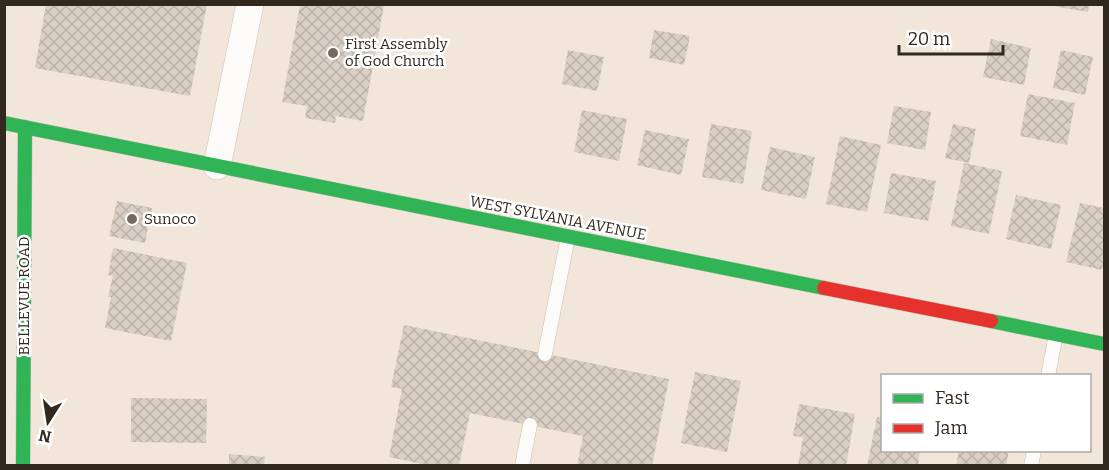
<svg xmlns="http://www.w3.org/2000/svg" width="1109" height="470" viewBox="0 0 1109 470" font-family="Bitter,serif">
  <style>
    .building { fill: url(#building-cross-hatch) }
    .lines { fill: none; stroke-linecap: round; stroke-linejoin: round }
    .lane-casing { stroke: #cabfb5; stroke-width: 15 }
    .street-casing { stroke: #cabfb5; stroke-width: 28 }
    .fast-casing { stroke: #cabfb5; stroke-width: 15 }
    .jam-casing { stroke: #cabfb5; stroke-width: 15 }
    .lane { stroke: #fdfbf9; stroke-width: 14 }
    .street { stroke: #fdfbf9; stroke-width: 27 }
    .fast { stroke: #30b455; stroke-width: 14 }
    .jam { stroke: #e5322d; stroke-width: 14 }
    .poi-dot { fill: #766a60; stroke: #fff; stroke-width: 2 }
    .labels { text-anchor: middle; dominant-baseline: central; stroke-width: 5; stroke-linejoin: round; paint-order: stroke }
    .poi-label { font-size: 15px; fill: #33281e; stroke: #fff; text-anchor: start }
    .street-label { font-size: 15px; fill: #33281e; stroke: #fff }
  </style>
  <defs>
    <pattern id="building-cross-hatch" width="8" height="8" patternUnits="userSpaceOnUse" patternTransform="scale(1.5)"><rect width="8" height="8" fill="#dacfc4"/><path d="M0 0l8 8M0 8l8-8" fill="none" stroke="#bcb2a8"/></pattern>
  </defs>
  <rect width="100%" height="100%" fill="#f2e6da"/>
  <path class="building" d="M 46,4 L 207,4 L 190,96 L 35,68 Z
    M 1053,4 L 1089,4 L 1088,12 L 1053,6 Z
    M 300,5 L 384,5 L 363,121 L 336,116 L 335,123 L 305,118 L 307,106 L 282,102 Z
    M 654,30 L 690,36 L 684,65 L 649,58 Z
    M 991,39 L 1031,48 L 1024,85 L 983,77 Z
    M 568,50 L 604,57 L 597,91 L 562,84 Z
    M 1061,50 L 1093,57 L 1085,95 L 1053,88 Z
    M 1028,94 L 1075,103 L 1067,145 L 1020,136 Z
    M 894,106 L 931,112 L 925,150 L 887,143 Z
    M 582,110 L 627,119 L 619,161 L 574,152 Z
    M 711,124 L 752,131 L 743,184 L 702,177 Z
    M 953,124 L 976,129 L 969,163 L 945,158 Z
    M 645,130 L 689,139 L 681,175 L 637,165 Z
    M 840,136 L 881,145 L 867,212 L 826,204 Z
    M 770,147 L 815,157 L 806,199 L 761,190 Z
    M 964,163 L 1002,171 L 989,234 L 951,226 Z
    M 891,173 L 936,181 L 928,221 L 884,213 Z
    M 1016,195 L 1061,205 L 1051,249 L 1006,239 Z
    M 117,201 L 152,208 L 145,243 L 109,236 Z
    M 1080,203 L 1104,208 L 1104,258 L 1102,270 L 1066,262 Z
    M 113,248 L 187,263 L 171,341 L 105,328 L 111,297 L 108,297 L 113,276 L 108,275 Z
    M 404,325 L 669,379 L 652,466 L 577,466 L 583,436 L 470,413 L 459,466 L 432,466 L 389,457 L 402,389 L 391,387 Z
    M 695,372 L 741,381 L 727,452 L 681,443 Z
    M 131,398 L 207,399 L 206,443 L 131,442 Z
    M 799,404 L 855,414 L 846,466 L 798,466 L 803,437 L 793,436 Z
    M 877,417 L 882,418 L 882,450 L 920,450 L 918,466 L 867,466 Z
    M 959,450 L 1009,450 L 1006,466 L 956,466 Z
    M 229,454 L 265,457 L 264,466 L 229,466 Z"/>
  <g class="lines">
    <defs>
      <path id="lane" d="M 545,354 L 568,237
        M 1048,376 L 1056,334
        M 522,466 L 530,425
        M 1031,466 L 1034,450"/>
      <path id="street" d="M 217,166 L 250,4"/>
      <path id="fast" d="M 4,123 L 824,288
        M 991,321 L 1104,344
        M 23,466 L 25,127"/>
      <path id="jam" d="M 824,288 L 991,321"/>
    </defs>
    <use href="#lane" class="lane-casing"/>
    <use href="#street" class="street-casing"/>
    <use href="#fast" class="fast-casing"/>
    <use href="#jam" class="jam-casing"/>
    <use href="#lane" class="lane"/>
    <use href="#street" class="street"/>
    <use href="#fast" class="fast"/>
    <use href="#jam" class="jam"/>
  </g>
  <g class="poi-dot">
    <circle cx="333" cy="53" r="6"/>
    <circle cx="132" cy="219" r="6"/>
  </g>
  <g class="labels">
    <g class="poi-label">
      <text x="345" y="44">First Assembly<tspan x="345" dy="17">of God Church</tspan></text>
      <text x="144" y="219">Sunoco</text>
    </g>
    <g class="street-label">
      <text transform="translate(558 218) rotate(11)">WEST SYLVANIA AVENUE</text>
      <text transform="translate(24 296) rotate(-90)">BELLEVUE ROAD</text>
    </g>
  </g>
  <rect width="1109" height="470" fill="none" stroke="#33281e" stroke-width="12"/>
  <rect x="881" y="374" width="210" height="78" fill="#ffffff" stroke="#ada9a5" stroke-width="1.5"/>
  <rect x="893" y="394" width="30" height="9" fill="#30b455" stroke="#ada9a5" stroke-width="1.5"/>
  <text x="935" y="404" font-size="18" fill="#33281e">Fast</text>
  <rect x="893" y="424" width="30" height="9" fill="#e5322d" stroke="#ada9a5" stroke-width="1.5"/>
  <text x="935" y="434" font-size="18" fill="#33281e">Jam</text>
  <g transform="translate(48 422) rotate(192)" stroke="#ffffff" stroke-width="4.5" paint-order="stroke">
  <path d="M0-4.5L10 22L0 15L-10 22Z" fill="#33281e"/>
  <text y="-9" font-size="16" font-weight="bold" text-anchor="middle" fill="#33281e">N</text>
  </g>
  <path d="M899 45v9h104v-9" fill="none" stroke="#33281e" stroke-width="3"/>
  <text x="908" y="45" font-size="18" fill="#33281e" stroke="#ffffff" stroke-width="4.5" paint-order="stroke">20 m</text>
</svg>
